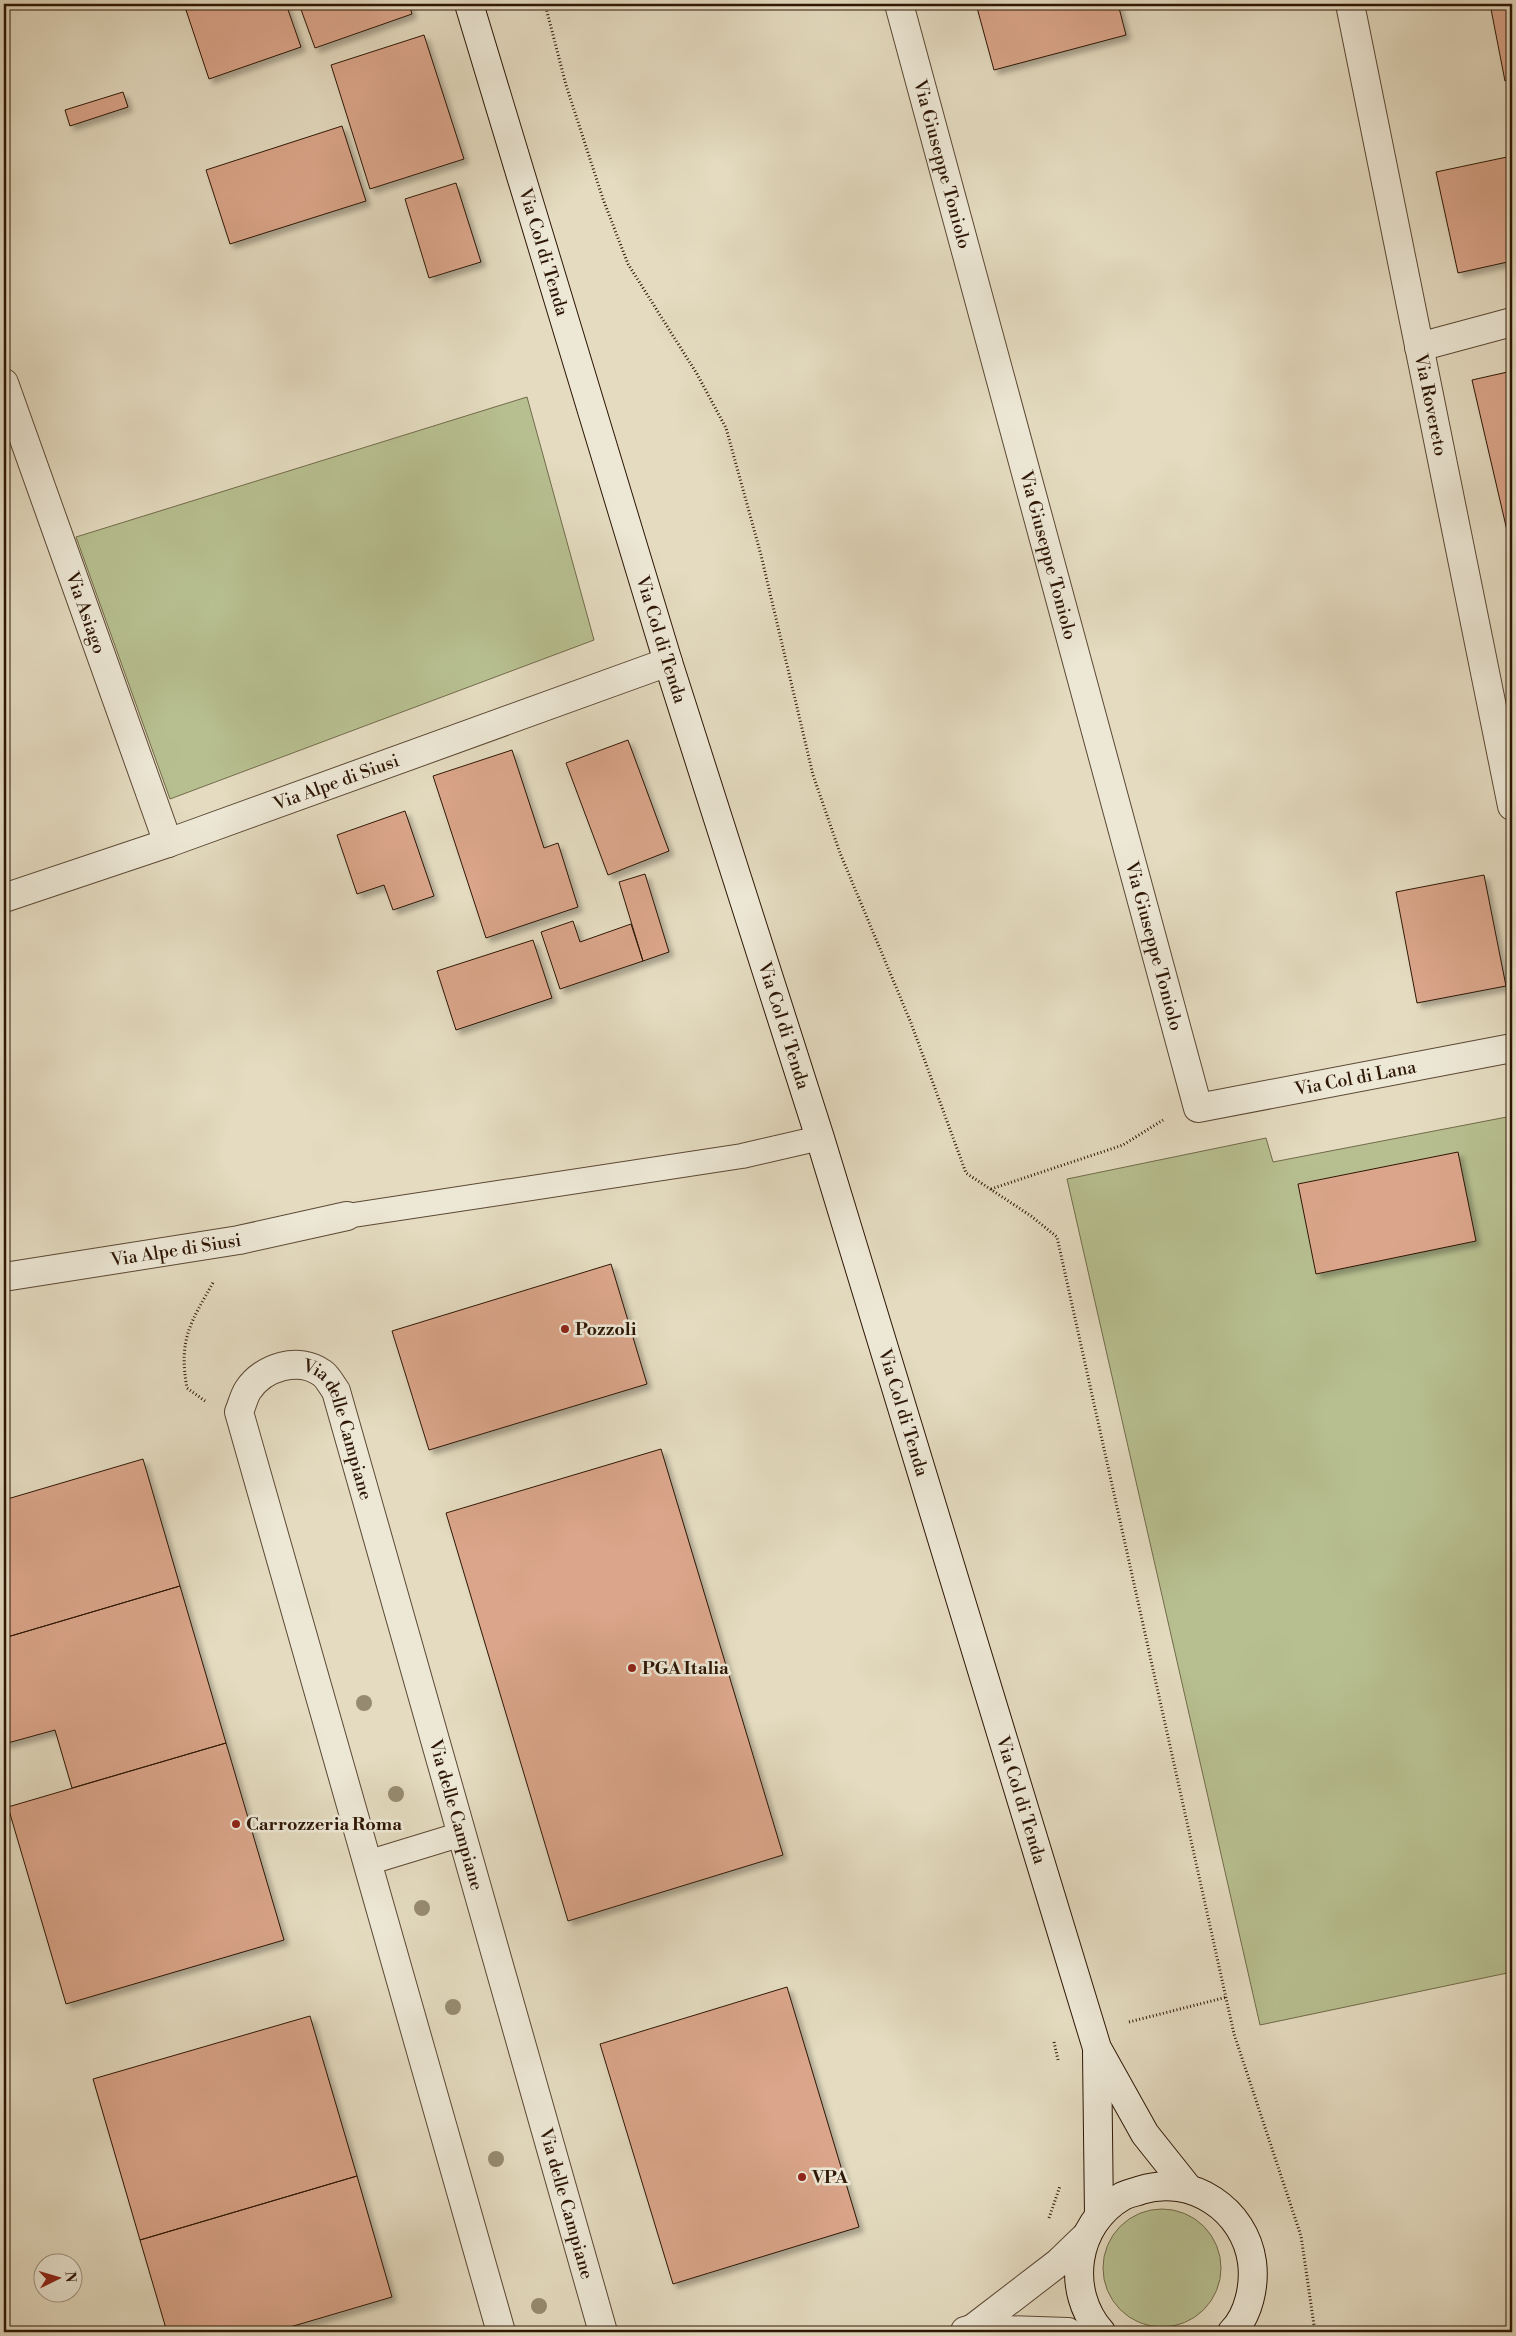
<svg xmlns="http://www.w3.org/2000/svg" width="1516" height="2336" viewBox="0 0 1516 2336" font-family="'Libre Bodoni',serif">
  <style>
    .green { fill: #b7bf90; stroke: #726b4a }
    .building { fill: #daa58a; stroke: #2e1705; filter: url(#shadow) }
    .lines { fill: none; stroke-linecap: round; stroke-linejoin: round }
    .lane-casing { stroke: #5c4834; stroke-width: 26 }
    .street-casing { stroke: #5c4834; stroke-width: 30 }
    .secondary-casing { stroke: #2e1705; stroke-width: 30 }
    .path { stroke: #2e1705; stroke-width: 3; stroke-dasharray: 1 2.5; stroke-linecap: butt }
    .lane { stroke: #ede8d6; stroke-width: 24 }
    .street { stroke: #ede8d6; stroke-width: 28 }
    .secondary { stroke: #ede8d6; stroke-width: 28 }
    .tree { fill: #968b70 }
    .poi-dot { fill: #8f2418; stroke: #ede8d6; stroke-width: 2 }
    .labels { text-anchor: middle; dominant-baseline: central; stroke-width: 5; stroke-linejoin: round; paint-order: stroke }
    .street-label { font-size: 18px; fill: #2e1705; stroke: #ede8d6 }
    .poi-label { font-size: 18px; font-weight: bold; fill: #2e1705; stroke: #ede8d6; text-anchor: start }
  </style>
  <defs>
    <filter id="shadow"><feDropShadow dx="4.5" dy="4.5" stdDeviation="2.5" flood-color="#0004"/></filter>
  </defs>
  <rect width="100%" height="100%" fill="#e4dbc0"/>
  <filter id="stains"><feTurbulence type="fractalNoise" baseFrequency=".004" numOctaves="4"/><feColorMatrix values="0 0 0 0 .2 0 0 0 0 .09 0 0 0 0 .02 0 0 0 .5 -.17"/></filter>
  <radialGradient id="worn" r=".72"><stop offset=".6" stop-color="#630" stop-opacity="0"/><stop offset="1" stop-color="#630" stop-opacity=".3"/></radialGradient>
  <path class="green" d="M 527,397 L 594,640 L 170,799 L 76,537 Z
    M 1512,1116 L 1512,1972 L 1260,2025 L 1067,1179 L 1266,1138 L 1273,1162 Z
    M1103 2268a59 59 0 1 1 118 0a59 59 0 1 1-118 0Z"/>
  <path class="building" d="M 184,4 L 286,4 L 301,47 L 209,79 Z
    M 299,4 L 409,4 L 412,14 L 315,48 Z
    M 976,4 L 1118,4 L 1126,35 L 994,70 Z
    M 1490,4 L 1512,4 L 1512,79 L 1505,81 Z
    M 424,35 L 464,159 L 370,189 L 331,65 Z
    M 123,92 L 128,107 L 70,126 L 65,110 Z
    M 342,126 L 366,201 L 230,244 L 206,170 Z
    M 1507,157 L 1512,180 L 1512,261 L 1458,273 L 1436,172 Z
    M 456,183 L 481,262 L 429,278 L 405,199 Z
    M 1512,371 L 1512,552 L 1472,380 Z
    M 628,740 L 669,851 L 608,875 L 566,763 Z
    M 512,750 L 544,848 L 558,843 L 578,907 L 486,938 L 433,776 Z
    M 405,811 L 434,896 L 393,910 L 384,885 L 357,894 L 337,835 Z
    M 645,874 L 669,952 L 643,961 L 619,882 Z
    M 1484,875 L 1506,986 L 1417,1003 L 1396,892 Z
    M 573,921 L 580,942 L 631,924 L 643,961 L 560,989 L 541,932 Z
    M 533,940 L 552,998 L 456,1030 L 437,971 Z
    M 1458,1152 L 1476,1241 L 1316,1274 L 1298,1184 Z
    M 611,1264 L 647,1384 L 429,1450 L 392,1331 Z
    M 661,1449 L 783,1855 L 568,1921 L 446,1513 Z
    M 143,1459 L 180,1586 L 4,1638 L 4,1500 Z
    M 180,1586 L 226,1743 L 72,1788 L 55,1730 L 4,1744 L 4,1638 Z
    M 226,1743 L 284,1940 L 66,2004 L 8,1807 Z
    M 787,1987 L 859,2227 L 673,2284 L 600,2044 Z
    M 310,2016 L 357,2176 L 140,2240 L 93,2079 Z
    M 357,2176 L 392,2297 L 273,2332 L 167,2332 L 140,2240 Z"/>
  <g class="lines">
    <defs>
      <path id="lane" d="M 347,1216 L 742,1156 L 820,1138
        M 367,1863 L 462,1834"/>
      <g id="street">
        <path id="s1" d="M 899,4 L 1198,1108 L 1512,1048"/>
        <path id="s2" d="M 1350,4 L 1512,806"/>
        <path d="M 1419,347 L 1512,322"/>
        <path id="s3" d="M 4,383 L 168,843"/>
        <path id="s4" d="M 4,898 L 168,843 L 668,662"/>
        <path id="s5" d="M 4,1277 L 239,1240 L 347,1216"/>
        <path d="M 972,2329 L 1058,2263 L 1087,2235"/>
        <path d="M 965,2331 L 972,2329 L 1068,2332"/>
        <path id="s6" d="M 501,2332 L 239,1412 C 242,1405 244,1396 248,1390 C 263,1367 299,1356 322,1373 C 328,1377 332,1386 336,1391 L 603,2332"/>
      </g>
      <g id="secondary">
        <path id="s7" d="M 469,4 L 668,662 L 820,1138 L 1097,2048 L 1145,2134 L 1188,2188"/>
        <path d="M 1097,2052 L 1099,2216"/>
        <path d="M 1101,2332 C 1065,2291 1074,2224 1123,2196 C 1129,2193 1136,2192 1141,2190 C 1192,2174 1245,2210 1252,2262 C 1255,2285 1249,2315 1232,2332"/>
      </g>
    </defs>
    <use href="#lane" class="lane-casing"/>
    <use href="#street" class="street-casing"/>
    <use href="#secondary" class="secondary-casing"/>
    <path class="path" d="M 545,4 L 566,85 L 603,199 L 628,264 L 697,374 L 726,428 L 761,555 L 813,775 L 840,853 L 911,1023 L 966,1173 L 1031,1216 L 1057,1237 L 1234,2034 L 1301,2236 L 1315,2332
      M 991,1189 L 1123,1145 L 1163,1120
      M 205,1401 L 187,1388 C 178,1339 191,1322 214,1281
      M 1129,2022 L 1227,1997
      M 1054,2042 L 1058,2060
      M 1049,2218 L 1060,2186"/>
    <use href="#lane" class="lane"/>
    <use href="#street" class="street"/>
    <use href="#secondary" class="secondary"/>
  </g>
  <g class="tree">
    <circle cx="364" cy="1703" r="8"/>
    <circle cx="396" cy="1794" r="8"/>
    <circle cx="422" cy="1908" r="8"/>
    <circle cx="453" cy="2007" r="8"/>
    <circle cx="496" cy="2159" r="8"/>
    <circle cx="539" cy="2306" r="8"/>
  </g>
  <g class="poi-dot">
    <circle cx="565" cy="1329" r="5"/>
    <circle cx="632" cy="1668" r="5"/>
    <circle cx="236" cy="1824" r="5"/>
    <circle cx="802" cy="2177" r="5"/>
  </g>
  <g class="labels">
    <g class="street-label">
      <text stroke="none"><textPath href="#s1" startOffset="166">Via Giuseppe Toniolo</textPath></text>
      <text stroke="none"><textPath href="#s7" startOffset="259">Via Col di Tenda</textPath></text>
      <text stroke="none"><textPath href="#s2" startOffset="409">Via Rovereto</textPath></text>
      <text stroke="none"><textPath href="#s1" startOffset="571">Via Giuseppe Toniolo</textPath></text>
      <text stroke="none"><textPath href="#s3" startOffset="244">Via Asiago</textPath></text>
      <text stroke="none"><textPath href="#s7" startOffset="664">Via Col di Tenda</textPath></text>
      <text stroke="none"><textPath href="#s4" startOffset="352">Via Alpe di Siusi</textPath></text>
      <text stroke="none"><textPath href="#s1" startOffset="976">Via Giuseppe Toniolo</textPath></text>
      <text stroke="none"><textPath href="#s7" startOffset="1069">Via Col di Tenda</textPath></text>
      <text stroke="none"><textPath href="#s1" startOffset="1304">Via Col di Lana</textPath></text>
      <text stroke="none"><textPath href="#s5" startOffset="174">Via Alpe di Siusi</textPath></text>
      <text stroke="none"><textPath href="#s7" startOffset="1474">Via Col di Tenda</textPath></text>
      <text stroke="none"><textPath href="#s6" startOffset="1122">Via delle Campiane</textPath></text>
      <text stroke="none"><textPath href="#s7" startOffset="1879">Via Col di Tenda</textPath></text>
      <text stroke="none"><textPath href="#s6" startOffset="1528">Via delle Campiane</textPath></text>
      <text stroke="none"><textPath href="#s6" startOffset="1932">Via delle Campiane</textPath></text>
    </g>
    <g class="poi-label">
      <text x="575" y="1329">Pozzoli</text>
      <text x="642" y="1668">PGA Italia</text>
      <text x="246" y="1824">Carrozzeria Roma</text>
      <text x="812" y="2177">VPA</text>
    </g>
  </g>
  <rect width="1516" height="2336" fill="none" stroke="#e4dbc0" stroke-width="20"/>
  <rect x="5" y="5" width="1506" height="2326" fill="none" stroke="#2e1705" stroke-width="2.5"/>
  <rect x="10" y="10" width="1496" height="2316" fill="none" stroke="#2e1705"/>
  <g transform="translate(58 2278) rotate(85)"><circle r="24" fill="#ede8d6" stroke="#a19482"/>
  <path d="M0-4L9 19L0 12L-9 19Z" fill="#8f2418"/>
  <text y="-8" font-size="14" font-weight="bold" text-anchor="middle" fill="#2e1705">N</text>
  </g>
  <rect width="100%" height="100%" filter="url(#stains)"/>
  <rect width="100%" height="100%" fill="url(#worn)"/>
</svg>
